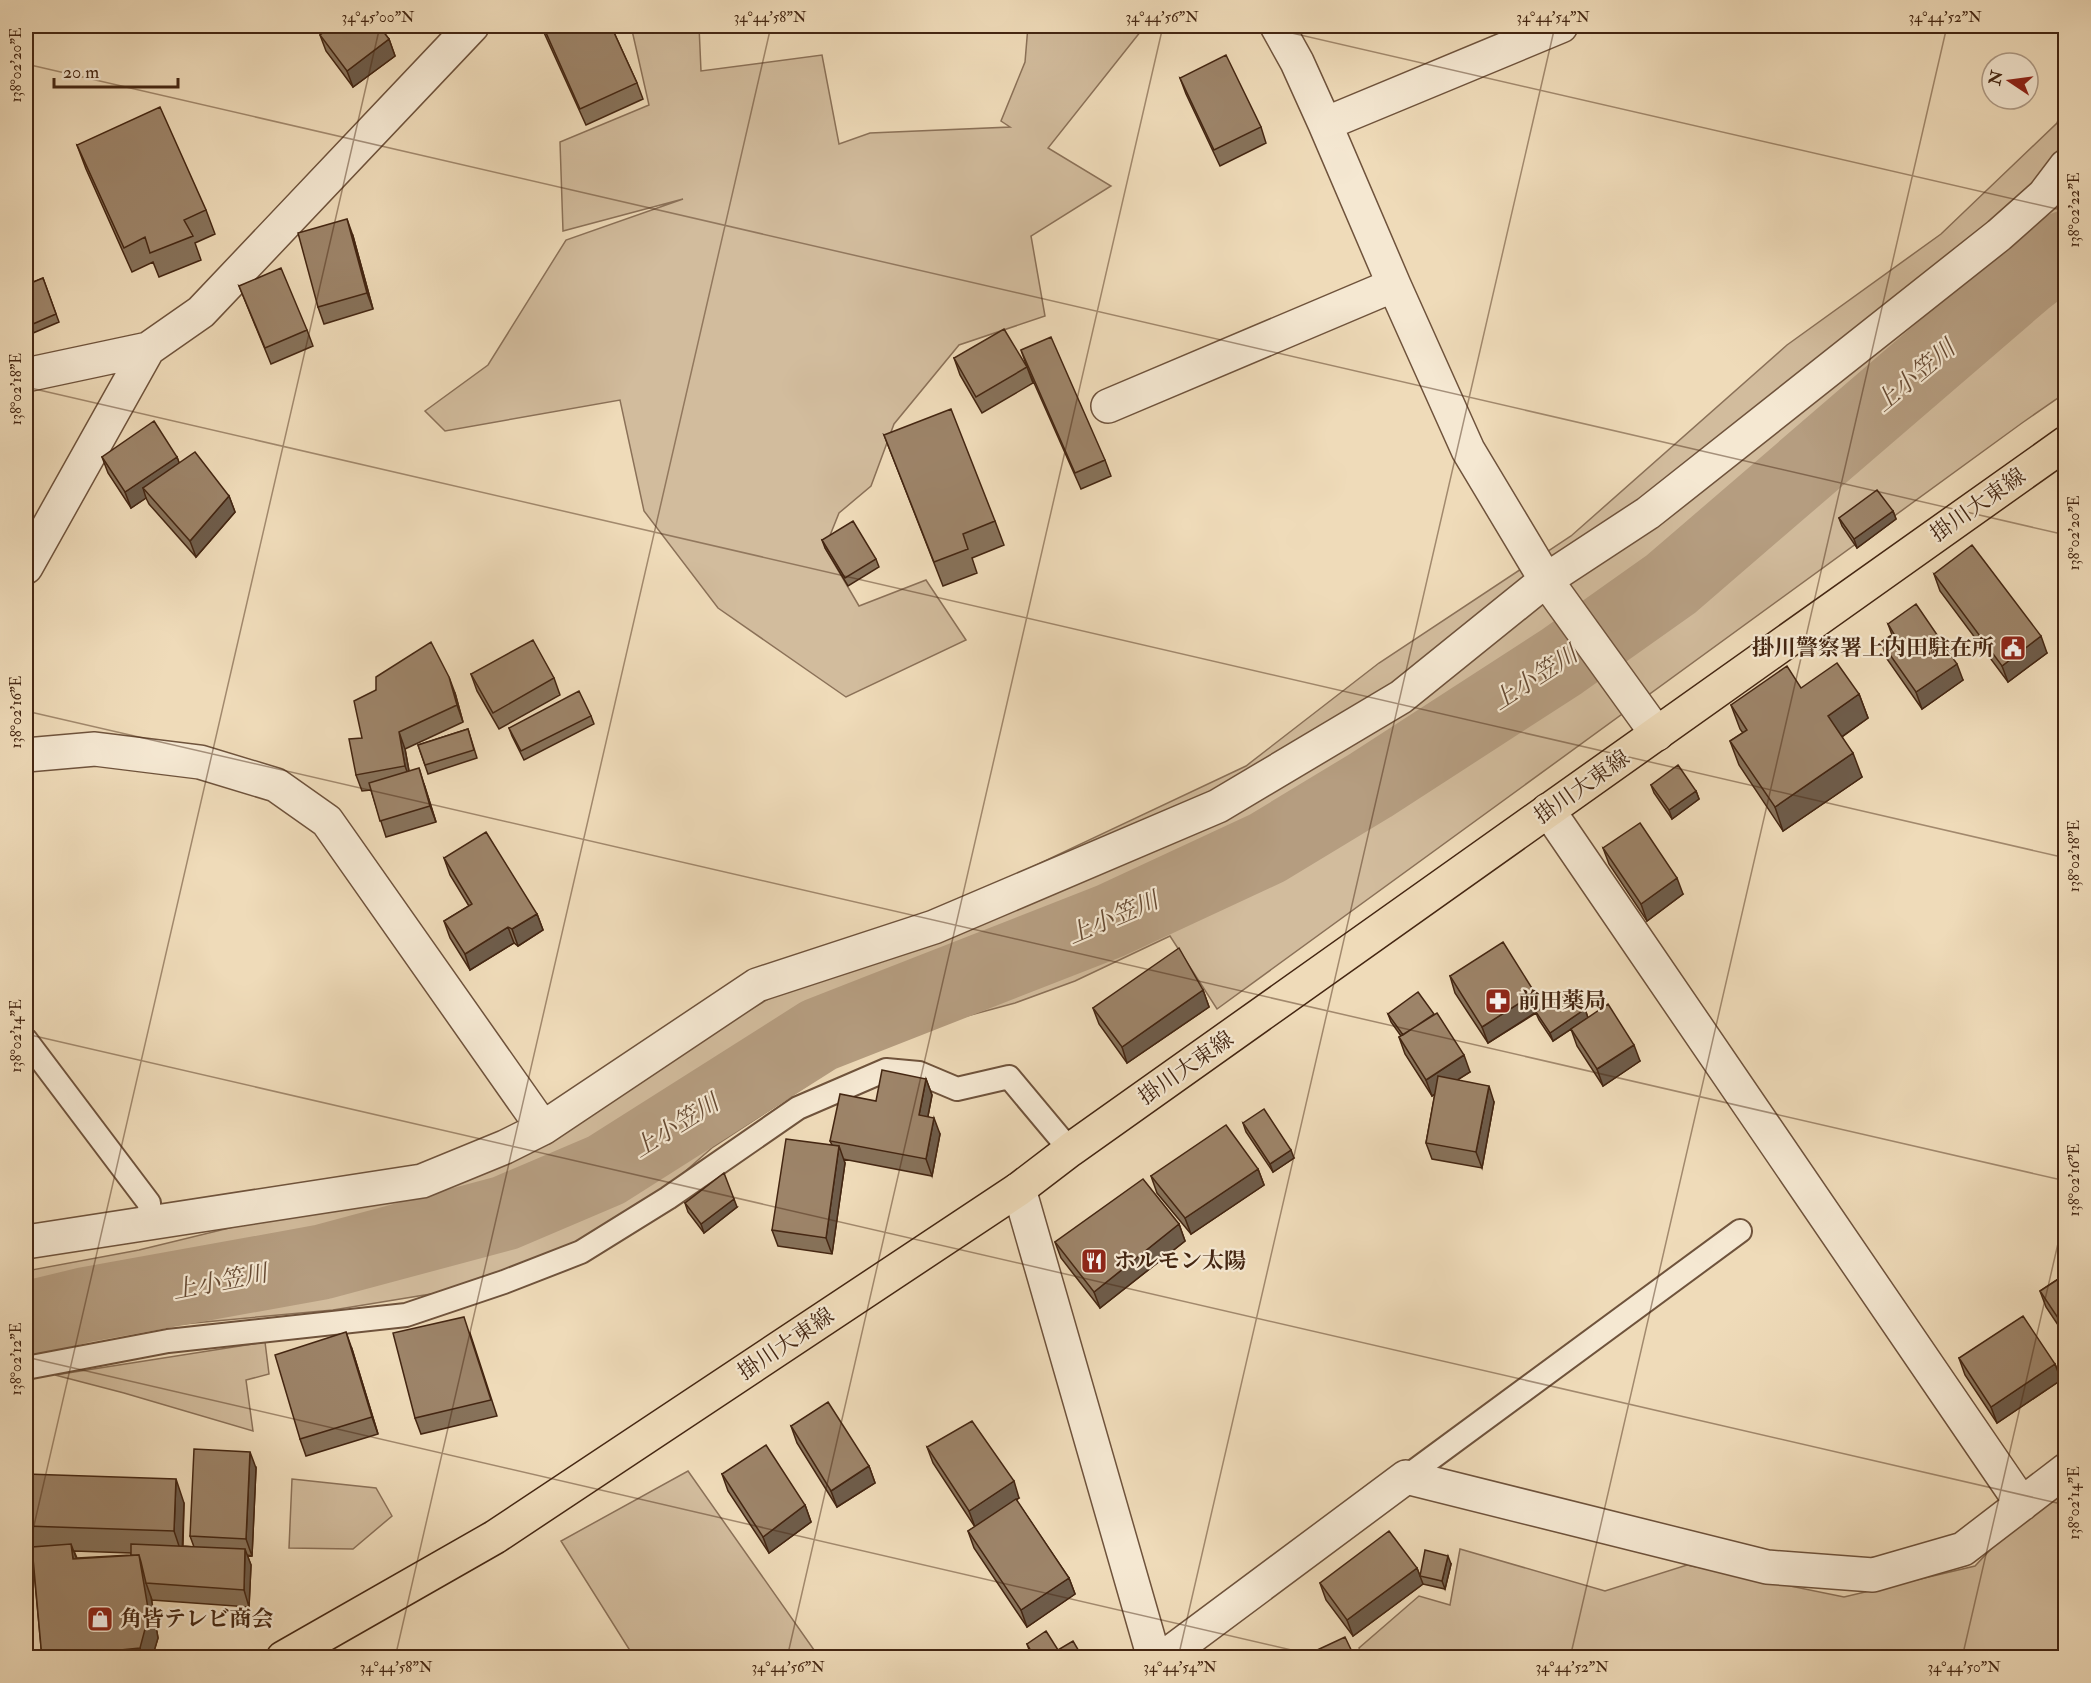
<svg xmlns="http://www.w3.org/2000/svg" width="2091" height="1683" viewBox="0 0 2091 1683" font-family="'IM FELL Double Pica','Noto Serif JP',serif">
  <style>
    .green { fill: #d2bc9d; stroke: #8b7158; stroke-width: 1.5 }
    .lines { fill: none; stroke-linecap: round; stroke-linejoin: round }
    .river { stroke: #b59d80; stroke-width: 75 }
    .lane-casing { stroke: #6f533c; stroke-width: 26 }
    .street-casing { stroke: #6f533c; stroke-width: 36 }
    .primary-casing { stroke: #442612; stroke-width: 36 }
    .lane { stroke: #f5e8d2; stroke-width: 22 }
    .street { stroke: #f5e8d2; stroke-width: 33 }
    .primary { stroke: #efdbb9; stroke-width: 33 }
    .wall { fill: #87725a; stroke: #442612; stroke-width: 1.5; fill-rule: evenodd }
    .shaded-wall { fill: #6e5c4a; stroke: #442612; stroke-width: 1.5 }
    .building { fill: #9d8469; stroke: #442612; stroke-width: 1.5 }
    .ticks { fill: none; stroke: #442612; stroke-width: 1.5; stroke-opacity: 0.45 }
    .labels { text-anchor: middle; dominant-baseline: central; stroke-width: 4.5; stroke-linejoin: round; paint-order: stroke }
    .street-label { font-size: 22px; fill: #442612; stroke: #f5e8d2 }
    .poi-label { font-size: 22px; font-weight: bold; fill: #442612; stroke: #f5e8d2; text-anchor: start }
    .water-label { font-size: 24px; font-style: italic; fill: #664a33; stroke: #f5e8d2 }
    .neatline { fill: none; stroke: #442612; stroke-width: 2 }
    .ticks-label { font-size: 15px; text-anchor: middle; fill: #442612 }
  </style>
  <rect width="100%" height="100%" fill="#efdbb9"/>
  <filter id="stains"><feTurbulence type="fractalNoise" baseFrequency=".00333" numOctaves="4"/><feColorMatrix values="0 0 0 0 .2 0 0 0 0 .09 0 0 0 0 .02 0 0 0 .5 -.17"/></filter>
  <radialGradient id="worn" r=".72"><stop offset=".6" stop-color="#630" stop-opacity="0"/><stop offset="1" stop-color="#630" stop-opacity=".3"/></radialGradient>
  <path class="green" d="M 631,26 L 699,26 L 701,71 L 822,55 L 839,144 L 870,133 L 1010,127 L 1001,121 L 1025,62 L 1028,26 L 1145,26 L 1048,148 L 1111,186 L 1031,236 L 1045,316 L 959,345 L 894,424 L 871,486 L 839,513 L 825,548 L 859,606 L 926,580 L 966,640 L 846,697 L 718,608 L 644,511 L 620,400 L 445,431 L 425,411 L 488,365 L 566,240 L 683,199 L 563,231 L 560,142 L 649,105 Z
    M 2065,102 L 2065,393 L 2022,423 L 1217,1009 L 1170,936 L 1075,981 L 1015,1003 L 956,1019 L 852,1056 L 713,1147 L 620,1228 L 504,1282 L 333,1310 L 161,1326 L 26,1352 L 26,1271 L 139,1250 L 422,1181 L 746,1012 L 839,958 L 1246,766 L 1379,663 L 1571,536 L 1787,345 L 1941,234 L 2057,123 Z
    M 265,1342 L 269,1374 L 246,1380 L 253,1431 L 124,1393 L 55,1375 Z
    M 2065,1470 L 2065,1657 L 1363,1658 L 1359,1648 L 1419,1596 L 1450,1605 L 1460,1549 L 1605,1591 L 1687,1565 L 1844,1597 L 1975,1566 Z
    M 688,1471 L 819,1657 L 634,1657 L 561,1541 Z
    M 292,1479 L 376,1488 L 392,1516 L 353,1549 L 289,1548 Z"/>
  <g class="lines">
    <path class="river" d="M 26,1319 L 84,1305 L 322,1262 L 505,1213 L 606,1170 L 819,1035 L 1110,921 L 1267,848 L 1371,785 L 1561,662 L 1671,584 L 2024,280 L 2066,248"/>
    <defs>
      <path id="lane" d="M 26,1040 L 149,1203 L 150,1223
        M 26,1368 L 168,1341 L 406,1315 L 504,1282 L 581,1252 L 668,1198 L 798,1108 L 886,1070 L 919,1073 L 957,1089 L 1009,1077 L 1070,1150
        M 1406,1477 L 1740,1231"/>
      <path id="street" d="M 1277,26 L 1297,62 L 1325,124 L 1394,285 L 1468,450 L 1546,580 L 1657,734
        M 1325,124 L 1561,26
        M 26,375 L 148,349 L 201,312 L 472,26
        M 1108,406 L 1394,285
        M 26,567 L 148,349
        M 26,755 L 95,749 L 200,762 L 276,785 L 327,821 L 543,1128 L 757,985 L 934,927 L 1218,806 L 1401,697 L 1546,580 L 1648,513 L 1999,235 L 2044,195 L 2066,166
        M 1548,810 L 2022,1504
        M 1019,1189 L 1154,1658
        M 26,1242 L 422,1181 L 505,1147 L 543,1128
        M 1163,1658 L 1406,1477 L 1767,1567 L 1873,1575 L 1963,1549 L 2066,1470"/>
      <path id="primary" d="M 283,1658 L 495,1537 L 1019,1189 L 1070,1150 L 2066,443"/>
    </defs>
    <use href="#lane" class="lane-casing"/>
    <use href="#street" class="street-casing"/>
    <use href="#primary" class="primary-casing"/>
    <use href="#lane" class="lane"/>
    <use href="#street" class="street"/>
    <use href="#primary" class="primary"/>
  </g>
  <path class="wall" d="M 326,26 L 379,26 L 389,39 L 395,56 L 353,87 L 326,51 L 320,35 L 328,29 Z
    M 541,26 L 611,26 L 637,83 L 643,99 L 586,125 Z
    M 1180,78 L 1261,127 L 1266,143 L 1220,166 L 1186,94 Z
    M 77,145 L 206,210 L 215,234 L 195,243 L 201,260 L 159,277 L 153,262 L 132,272 L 86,169 Z
    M 353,236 L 373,309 L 324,324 L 318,307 Z
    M 43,278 L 59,322 L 26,336 L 26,285 Z
    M 239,286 L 307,330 L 313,346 L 271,364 Z
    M 1021,350 L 1105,460 L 1111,476 L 1081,489 L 1027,367 Z
    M 954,358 L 1027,367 L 1033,383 L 982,413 L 960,375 Z
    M 884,435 L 995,521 L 1004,545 L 972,558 L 977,573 L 943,586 Z
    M 102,457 L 177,457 L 179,463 L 229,496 L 235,512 L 196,557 L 149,504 L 146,498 L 131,508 L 108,473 Z
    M 1893,511 L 1896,519 L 1857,548 L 1842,526 L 1839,518 Z
    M 822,540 L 876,559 L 879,567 L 848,586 L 825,548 Z
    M 1934,574 L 2047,653 L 2008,682 L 1940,591 Z
    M 1888,624 L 1963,680 L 1922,709 L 1887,659 L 1881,642 L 1892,635 Z
    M 471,674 L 554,678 L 560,695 L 499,729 L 477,691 Z
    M 1801,688 L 1859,694 L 1868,718 L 1842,737 L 1862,777 L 1783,831 L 1739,765 L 1730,741 L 1743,733 L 1740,729 L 1731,705 Z
    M 376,690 L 455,693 L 463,722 L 405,749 L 409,771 L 424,784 L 436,822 L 386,837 L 371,790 L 362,791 L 356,775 L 362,738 Z
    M 591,716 L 594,724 L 524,760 L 512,736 L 509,728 Z
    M 468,729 L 477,758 L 428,774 L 418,745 Z
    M 1651,785 L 1696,791 L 1699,799 L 1672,819 L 1654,793 Z
    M 1603,848 L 1683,894 L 1647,921 L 1609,864 Z
    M 444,858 L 537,914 L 543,930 L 518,946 L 514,943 L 470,970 L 450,938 L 444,921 L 469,906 L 450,875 Z
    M 1450,976 L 1541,1008 L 1585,1009 L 1588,1018 L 1640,1061 L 1603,1086 L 1577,1046 L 1571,1029 L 1553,1041 L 1539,1020 L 1536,1013 L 1488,1043 L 1455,993 Z
    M 1203,990 L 1209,1007 L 1127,1063 L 1099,1024 L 1093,1008 Z
    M 1388,1014 L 1470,1072 L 1457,1080 L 1494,1102 L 1482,1168 L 1432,1159 L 1426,1143 L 1435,1094 L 1432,1096 L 1405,1054 L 1399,1037 L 1401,1036 L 1391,1022 Z
    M 926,1079 L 932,1095 L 928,1116 L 940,1134 L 932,1176 L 843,1159 L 845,1163 L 832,1254 L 778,1246 L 772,1230 L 832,1145 L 830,1141 L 876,1101 Z
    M 1243,1123 L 1294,1158 L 1273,1172 L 1246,1132 Z
    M 1258,1169 L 1264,1185 L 1191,1234 L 1157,1193 L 1151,1176 Z
    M 685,1203 L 737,1207 L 704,1233 L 688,1212 Z
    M 1179,1224 L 1185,1241 L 1100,1308 L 1061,1258 L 1055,1242 Z
    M 2066,1274 L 2066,1337 L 2046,1307 L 2040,1291 Z
    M 470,1333 L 497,1416 L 421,1434 L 415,1418 Z
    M 352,1349 L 378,1434 L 306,1456 L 300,1439 Z
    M 1959,1358 L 2055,1364 L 2061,1380 L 1997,1423 L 1965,1375 Z
    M 791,1426 L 869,1466 L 875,1483 L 837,1507 L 797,1443 Z
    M 927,1447 L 1019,1498 L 1016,1500 L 1069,1578 L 1075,1594 L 1027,1627 L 974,1548 L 968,1531 L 975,1527 L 933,1463 Z
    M 256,1468 L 252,1556 L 247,1555 L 251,1565 L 249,1607 L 152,1600 L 151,1597 L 158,1638 L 152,1658 L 42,1658 L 32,1550 L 26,1534 L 26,1474 L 184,1503 L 183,1546 L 194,1547 L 190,1536 ZM 74,1551 L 131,1553 L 131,1555 L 77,1558 Z
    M 722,1474 L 805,1505 L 811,1522 L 769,1553 L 728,1491 Z
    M 1451,1564 L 1445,1589 L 1423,1584 L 1353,1636 L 1326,1600 L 1320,1583 L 1417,1568 L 1420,1576 Z
    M 1027,1644 L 1058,1650 L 1083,1658 L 1032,1658 Z"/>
  <path class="shaded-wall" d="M 389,39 L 395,56 L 353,87 L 347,71 Z
    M 347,219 L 353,236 L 373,309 L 367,293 Z
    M 177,457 L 183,473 L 143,488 L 146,498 L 131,508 L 125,492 Z
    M 229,496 L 235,512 L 196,557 L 190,541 Z
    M 1893,511 L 1896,519 L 1857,548 L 1854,539 Z
    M 2041,636 L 2047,653 L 2008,682 L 2002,666 Z
    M 1957,664 L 1963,680 L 1922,709 L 1916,692 Z
    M 449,677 L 455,693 L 463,722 L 457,705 Z
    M 1859,694 L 1868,718 L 1837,740 L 1828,716 Z
    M 399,732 L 405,749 L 411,782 L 405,766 Z
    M 1853,753 L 1862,777 L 1783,831 L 1775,807 Z
    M 419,768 L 424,784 L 436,822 L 430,806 Z
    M 1696,791 L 1699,799 L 1672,819 L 1669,810 Z
    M 1677,878 L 1683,894 L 1647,921 L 1641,904 Z
    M 537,914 L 543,930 L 518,946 L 512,929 Z
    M 508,927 L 514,943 L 470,970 L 465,954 Z
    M 1203,990 L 1209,1007 L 1127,1063 L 1122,1047 Z
    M 1535,993 L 1541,1009 L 1488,1043 L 1482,1027 Z
    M 1585,1009 L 1588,1018 L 1553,1041 L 1550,1033 Z
    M 1634,1045 L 1640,1061 L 1603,1086 L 1597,1069 Z
    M 1464,1055 L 1470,1072 L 1432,1096 L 1426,1080 Z
    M 926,1079 L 932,1095 L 925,1131 L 919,1115 Z
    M 1489,1086 L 1494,1102 L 1482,1168 L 1476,1152 Z
    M 934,1118 L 940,1134 L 932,1176 L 926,1159 Z
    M 839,1146 L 845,1163 L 832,1254 L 826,1238 Z
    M 1291,1150 L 1294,1158 L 1273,1172 L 1270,1164 Z
    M 1258,1169 L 1264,1185 L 1191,1234 L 1185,1218 Z
    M 734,1199 L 737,1207 L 704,1233 L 701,1224 Z
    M 1179,1224 L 1185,1241 L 1100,1308 L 1094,1292 Z
    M 346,1332 L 352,1349 L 378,1434 L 372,1417 Z
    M 2055,1364 L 2061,1380 L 1997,1423 L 1991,1407 Z
    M 250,1452 L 256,1468 L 252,1556 L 246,1539 Z
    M 869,1466 L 875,1483 L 837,1507 L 831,1491 Z
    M 176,1479 L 184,1503 L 182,1555 L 174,1531 Z
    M 1014,1481 L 1019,1498 L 975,1527 L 969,1511 Z
    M 805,1505 L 811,1522 L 769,1553 L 763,1537 Z
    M 71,1544 L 80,1568 L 73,1559 Z
    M 245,1549 L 251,1565 L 249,1607 L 244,1590 Z
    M 139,1555 L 147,1579 L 146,1583 L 151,1597 L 158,1638 L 152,1658 L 143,1658 L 140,1648 Z
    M 1448,1556 L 1451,1564 L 1445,1589 L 1442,1581 Z
    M 1417,1568 L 1423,1584 L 1353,1636 L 1347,1620 Z
    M 1069,1578 L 1075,1594 L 1027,1627 L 1021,1610 Z"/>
  <path class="building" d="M 332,26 L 379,26 L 389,39 L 347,71 L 320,35 Z
    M 543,26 L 611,26 L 637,83 L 580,109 Z
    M 1226,55 L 1261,127 L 1214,150 L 1180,78 Z
    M 160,107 L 206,210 L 184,220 L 193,236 L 150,253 L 145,237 L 124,248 L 77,145 Z
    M 347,219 L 367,293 L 318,307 L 298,233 Z
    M 281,268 L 307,330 L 265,348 L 239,286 Z
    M 43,278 L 56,314 L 26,327 L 26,285 Z
    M 1004,329 L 1027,367 L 976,397 L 954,358 Z
    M 1051,337 L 1105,460 L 1075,473 L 1021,350 Z
    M 951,409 L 995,521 L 963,534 L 968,549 L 934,562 L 884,435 Z
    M 154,421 L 177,457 L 125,492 L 102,457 Z
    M 195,452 L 229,496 L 190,541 L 143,488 Z
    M 1877,490 L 1893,511 L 1854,539 L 1839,518 Z
    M 853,521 L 876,559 L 845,578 L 822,540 Z
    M 1972,545 L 2041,636 L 2002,666 L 1934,574 Z
    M 1916,604 L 1957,664 L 1916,692 L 1881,642 L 1894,634 L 1888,624 Z
    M 533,640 L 554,678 L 493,713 L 471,674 Z
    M 431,642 L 449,677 L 457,705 L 399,732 L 405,766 L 356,775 L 349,739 L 362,738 L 354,701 L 376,690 L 376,677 Z
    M 1837,663 L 1859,694 L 1828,716 L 1853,753 L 1775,807 L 1730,741 L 1747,730 L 1731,705 L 1787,666 L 1801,688 Z
    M 579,691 L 591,716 L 521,751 L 509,728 Z
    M 468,729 L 474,750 L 425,765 L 418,745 Z
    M 1678,765 L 1696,791 L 1669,810 L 1651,785 Z
    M 419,768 L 430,806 L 380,821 L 369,783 Z
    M 1640,823 L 1677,878 L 1641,904 L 1603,848 Z
    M 486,832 L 537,914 L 512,929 L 508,927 L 465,954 L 444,921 L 472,904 L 444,858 Z
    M 1503,942 L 1535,993 L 1482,1027 L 1450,976 Z
    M 1179,948 L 1203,990 L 1122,1047 L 1093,1008 Z
    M 1571,988 L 1585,1009 L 1550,1033 L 1536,1012 Z
    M 1418,992 L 1434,1014 L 1403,1035 L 1388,1014 Z
    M 1608,1004 L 1634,1045 L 1597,1069 L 1571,1029 Z
    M 1437,1013 L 1464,1055 L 1426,1080 L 1399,1037 Z
    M 882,1070 L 926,1079 L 919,1115 L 934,1118 L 926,1159 L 830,1141 L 840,1094 L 876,1101 Z
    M 1438,1076 L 1489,1086 L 1476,1152 L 1426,1143 Z
    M 1264,1109 L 1291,1150 L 1270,1164 L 1243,1123 Z
    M 1226,1125 L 1258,1169 L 1185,1218 L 1151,1176 Z
    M 786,1139 L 839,1146 L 826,1238 L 772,1230 Z
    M 724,1173 L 734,1199 L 701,1224 L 685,1203 Z
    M 1143,1179 L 1179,1224 L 1094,1292 L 1055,1242 Z
    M 2066,1274 L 2066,1330 L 2040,1291 Z
    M 2023,1316 L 2055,1364 L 1991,1407 L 1959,1358 Z
    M 464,1317 L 491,1400 L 415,1418 L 393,1333 Z
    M 346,1332 L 372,1417 L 300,1439 L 275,1355 Z
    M 828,1402 L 869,1466 L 831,1491 L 791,1426 Z
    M 972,1421 L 1014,1481 L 969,1511 L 927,1447 Z
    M 766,1445 L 805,1505 L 763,1537 L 722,1474 Z
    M 194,1449 L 250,1452 L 246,1539 L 190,1536 Z
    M 26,1474 L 176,1479 L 174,1531 L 26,1526 Z
    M 1016,1499 L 1069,1578 L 1021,1610 L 968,1531 Z
    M 1389,1531 L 1417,1568 L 1347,1620 L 1320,1583 Z
    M 71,1544 L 73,1559 L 139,1555 L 149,1614 L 140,1648 L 81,1654 L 81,1658 L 42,1658 L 32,1547 Z
    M 131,1544 L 245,1549 L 244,1590 L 146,1583 L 141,1562 L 139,1555 L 131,1555 Z
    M 1425,1550 L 1448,1556 L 1442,1581 L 1420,1576 Z
    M 1046,1631 L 1058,1650 L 1073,1641 L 1083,1658 L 1035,1658 L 1027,1644 Z
    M 1345,1637 L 1355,1658 L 1300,1658 Z"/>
  <path class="ticks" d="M 1261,26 L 2066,211M 26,64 L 2066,535M 26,387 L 2066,858M 26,711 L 2066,1181M 26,1034 L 2066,1505M 26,1357 L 1326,1658M 26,1560 L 380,26M 395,1658 L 771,26M 787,1658 L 1163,26M 1178,1658 L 1555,26M 1570,1658 L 1947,26M 1962,1658 L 2066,1209"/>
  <defs>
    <symbol id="civic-square" viewBox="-11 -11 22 22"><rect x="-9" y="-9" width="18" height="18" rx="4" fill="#8f2418" stroke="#f5e8d2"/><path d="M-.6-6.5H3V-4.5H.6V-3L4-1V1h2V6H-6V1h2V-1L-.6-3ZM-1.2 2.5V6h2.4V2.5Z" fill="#fff"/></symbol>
    <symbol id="pharmacy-square" viewBox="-11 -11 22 22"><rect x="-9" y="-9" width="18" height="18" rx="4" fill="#8f2418" stroke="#f5e8d2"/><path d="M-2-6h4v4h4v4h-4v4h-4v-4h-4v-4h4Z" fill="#fff"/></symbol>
    <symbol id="restaurant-square" viewBox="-11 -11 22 22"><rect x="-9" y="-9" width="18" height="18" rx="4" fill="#8f2418" stroke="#f5e8d2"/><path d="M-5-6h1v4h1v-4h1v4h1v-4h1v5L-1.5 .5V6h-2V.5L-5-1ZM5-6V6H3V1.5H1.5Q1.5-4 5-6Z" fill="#fff"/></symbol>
    <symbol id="shop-square" viewBox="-11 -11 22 22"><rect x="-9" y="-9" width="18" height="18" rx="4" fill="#8f2418" stroke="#f5e8d2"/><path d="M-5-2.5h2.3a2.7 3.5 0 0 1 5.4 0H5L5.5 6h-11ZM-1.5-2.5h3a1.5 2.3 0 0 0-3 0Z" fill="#fff"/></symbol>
  </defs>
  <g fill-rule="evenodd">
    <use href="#civic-square" x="1998" y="633" width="30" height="30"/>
    <use href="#pharmacy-square" x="1483" y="986" width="30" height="30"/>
    <use href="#restaurant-square" x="1079" y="1246" width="30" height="30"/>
    <use href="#shop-square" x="85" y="1604" width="30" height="30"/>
  </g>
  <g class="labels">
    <g class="street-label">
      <text transform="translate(1978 505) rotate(-35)">掛川大東線</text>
      <text transform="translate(1582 787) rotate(-35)">掛川大東線</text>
      <text transform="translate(1186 1068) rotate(-35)">掛川大東線</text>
      <text transform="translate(786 1344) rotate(-34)">掛川大東線</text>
    </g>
    <g class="poi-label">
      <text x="1994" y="648" text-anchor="end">掛川警察署上内田駐在所</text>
      <text x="1518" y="1001">前田薬局</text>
      <text x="1114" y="1261">ホルモン太陽</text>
      <text x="120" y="1619">角皆テレビ商会</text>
    </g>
    <g class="water-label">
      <text transform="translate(1915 376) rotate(-40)">上小笠川</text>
      <text transform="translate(1535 678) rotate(-33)">上小笠川</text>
      <text transform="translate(1113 918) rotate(-23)">上小笠川</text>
      <text transform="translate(676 1126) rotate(-32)">上小笠川</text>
      <text transform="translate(220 1282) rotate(-11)">上小笠川</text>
    </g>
  </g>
  <rect width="2091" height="1683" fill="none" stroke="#efdbb9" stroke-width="66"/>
  <g transform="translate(2010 81) rotate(283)"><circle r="28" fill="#f5e8d2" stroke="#ae9a85" stroke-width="1.5"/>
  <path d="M0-4.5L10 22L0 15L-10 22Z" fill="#8f2418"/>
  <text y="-9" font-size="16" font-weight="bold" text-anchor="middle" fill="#442612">N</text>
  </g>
  <path d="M54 78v9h124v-9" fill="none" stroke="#442612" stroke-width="3"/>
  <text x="63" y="78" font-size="18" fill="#442612" stroke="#f5e8d2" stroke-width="4.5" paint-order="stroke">20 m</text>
  <rect x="33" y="33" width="2025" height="1617" class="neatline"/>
  <g class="ticks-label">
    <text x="378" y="22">34°45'00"N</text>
    <text x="770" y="22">34°44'58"N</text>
    <text x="1162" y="22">34°44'56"N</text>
    <text x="1553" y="22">34°44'54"N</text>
    <text x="1945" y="22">34°44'52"N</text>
    <text transform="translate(16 65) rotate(-90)" y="5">138°02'20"E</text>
    <text transform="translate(2074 210) rotate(-90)" y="5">138°02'22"E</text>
    <text transform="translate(16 389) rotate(-90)" y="5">138°02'18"E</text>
    <text transform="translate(2074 533) rotate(-90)" y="5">138°02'20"E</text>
    <text transform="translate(16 712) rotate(-90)" y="5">138°02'16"E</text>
    <text transform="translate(2074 856) rotate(-90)" y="5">138°02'18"E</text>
    <text transform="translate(16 1036) rotate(-90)" y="5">138°02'14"E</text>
    <text transform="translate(2074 1180) rotate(-90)" y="5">138°02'16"E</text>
    <text transform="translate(16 1359) rotate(-90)" y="5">138°02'12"E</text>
    <text transform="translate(2074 1503) rotate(-90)" y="5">138°02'14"E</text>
    <text x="396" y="1672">34°44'58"N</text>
    <text x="788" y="1672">34°44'56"N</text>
    <text x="1180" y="1672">34°44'54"N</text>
    <text x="1572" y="1672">34°44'52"N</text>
    <text x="1964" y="1672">34°44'50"N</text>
  </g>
  <rect width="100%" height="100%" filter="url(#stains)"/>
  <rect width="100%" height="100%" fill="url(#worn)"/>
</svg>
